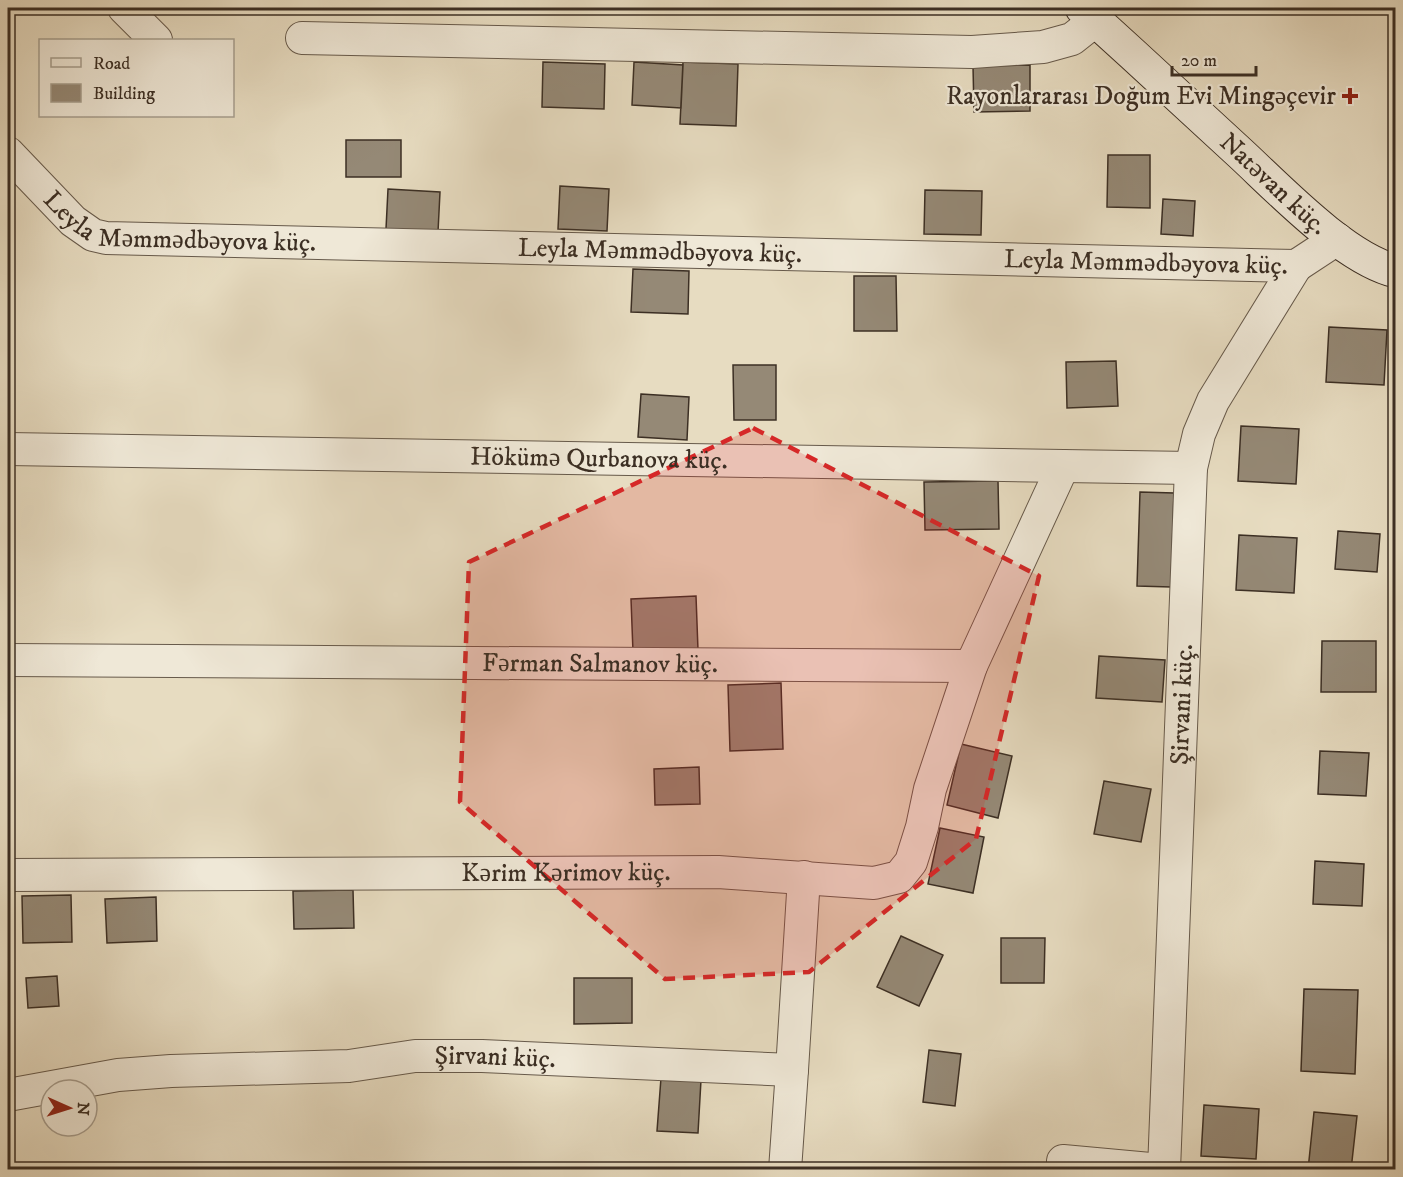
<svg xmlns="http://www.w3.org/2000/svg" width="1403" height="1177" viewBox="0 0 1403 1177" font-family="'IM FELL DW Pica',serif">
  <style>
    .building { fill: #958976; stroke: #3c2f24; stroke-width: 1.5 }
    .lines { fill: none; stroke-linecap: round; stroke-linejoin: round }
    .street-casing { stroke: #675a4b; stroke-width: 34 }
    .secondary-casing { stroke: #3c2f24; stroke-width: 35 }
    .street { stroke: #efe8d7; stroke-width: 32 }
    .secondary { stroke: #efe8d7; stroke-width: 33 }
    .marked { fill: #d62828; fill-opacity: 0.2; stroke: #d62828; stroke-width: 4.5; stroke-dasharray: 12 8; stroke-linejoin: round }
    .poi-dot { fill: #8f2418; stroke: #efe8d7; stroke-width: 2 }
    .labels { text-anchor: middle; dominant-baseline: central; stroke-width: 4.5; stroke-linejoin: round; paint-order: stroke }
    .poi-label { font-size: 26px; fill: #3c2f24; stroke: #efe8d7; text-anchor: end }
    .street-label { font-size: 26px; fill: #3c2f24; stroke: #efe8d7 }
  </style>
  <rect width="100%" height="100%" fill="#e7dcc1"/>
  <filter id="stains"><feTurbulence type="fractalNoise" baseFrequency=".00333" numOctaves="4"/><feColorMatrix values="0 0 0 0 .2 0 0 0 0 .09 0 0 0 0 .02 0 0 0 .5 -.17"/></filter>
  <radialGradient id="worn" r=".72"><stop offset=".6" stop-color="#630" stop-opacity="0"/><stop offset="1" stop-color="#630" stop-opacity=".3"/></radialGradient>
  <path class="building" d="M 543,62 L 605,64 L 604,109 L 542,107 Z
    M 634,62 L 683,65 L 681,108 L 632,105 Z
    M 683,62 L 738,64 L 736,126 L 680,124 Z
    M 1030,65 L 1030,111 L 974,112 L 973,66 Z
    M 346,140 L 401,140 L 401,177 L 346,177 Z
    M 1108,155 L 1150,155 L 1150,208 L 1107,207 Z
    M 560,186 L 609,189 L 607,231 L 558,229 Z
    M 388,189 L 440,192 L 438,232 L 386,229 Z
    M 925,190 L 982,191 L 981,235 L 924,234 Z
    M 1163,199 L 1195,201 L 1193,236 L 1161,234 Z
    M 633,269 L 689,271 L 688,314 L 631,312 Z
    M 854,276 L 896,276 L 897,331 L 854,331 Z
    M 1329,327 L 1387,330 L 1384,385 L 1326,382 Z
    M 1116,361 L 1118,406 L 1067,408 L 1066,362 Z
    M 733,365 L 776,365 L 776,420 L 734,420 Z
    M 641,394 L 689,397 L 687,440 L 638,437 Z
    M 1241,426 L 1299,429 L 1296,484 L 1238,481 Z
    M 998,481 L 999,529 L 925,530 L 924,482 Z
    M 1140,492 L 1174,493 L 1171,587 L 1137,586 Z
    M 1338,531 L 1380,534 L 1377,572 L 1335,569 Z
    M 1239,535 L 1297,538 L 1294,593 L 1236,590 Z
    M 696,596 L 698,650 L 633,652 L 631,599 Z
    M 1322,641 L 1376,641 L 1376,692 L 1321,692 Z
    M 1099,656 L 1165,660 L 1162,702 L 1096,698 Z
    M 781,683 L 783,749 L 730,751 L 728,685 Z
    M 961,744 L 1012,756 L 998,818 L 947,805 Z
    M 1320,751 L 1369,753 L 1366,796 L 1318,794 Z
    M 699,767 L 700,804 L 655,805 L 654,769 Z
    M 1104,781 L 1151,789 L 1141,842 L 1094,834 Z
    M 940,828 L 984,837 L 973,893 L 928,884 Z
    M 1315,861 L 1364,864 L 1362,906 L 1313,904 Z
    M 353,890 L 354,928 L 294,929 L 293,891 Z
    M 71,895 L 72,942 L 23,943 L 22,896 Z
    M 156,897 L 157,941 L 107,943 L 105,899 Z
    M 901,936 L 943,955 L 919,1006 L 877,987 Z
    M 1001,938 L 1045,938 L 1044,983 L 1001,983 Z
    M 57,976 L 59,1006 L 28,1008 L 26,978 Z
    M 574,978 L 632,978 L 632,1023 L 574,1024 Z
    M 1304,989 L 1358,990 L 1355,1074 L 1301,1071 Z
    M 929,1050 L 961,1054 L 955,1106 L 923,1102 Z
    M 661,1078 L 701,1080 L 698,1133 L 657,1131 Z
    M 1204,1105 L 1259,1109 L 1256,1159 L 1201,1156 Z
    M 1314,1112 L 1357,1116 L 1351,1170 L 1308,1170 Z"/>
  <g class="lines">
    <defs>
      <g id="street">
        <path d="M 124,8 L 156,40"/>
        <path d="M 302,38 L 972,52 L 1043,47 L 1072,39 L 1096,20"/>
        <path id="s1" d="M 8,153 L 73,221 L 93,235 L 106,238 L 1296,266 L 1337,239"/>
        <path id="s2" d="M 8,449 L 1191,468"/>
        <path id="s3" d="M 8,660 L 971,666 L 1063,466"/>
        <path id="s4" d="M 8,875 L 718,872 L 874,883 L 899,877 L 911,862 L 922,827 L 930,789 L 971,666"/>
        <path id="s5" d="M 8,1095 L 118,1075 L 171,1071 L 349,1066 L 415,1056 L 482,1056 L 792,1070 L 804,877"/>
        <path d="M 1063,1161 L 1161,1170"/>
        <path d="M 785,1170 L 792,1070"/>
        <path id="s6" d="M 1164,1170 L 1191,468 L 1199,434 L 1213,401 L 1296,266"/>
      </g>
      <g id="secondary">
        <path id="s7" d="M 1082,8 C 1135,56 1188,105 1240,153 C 1279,189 1345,259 1396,271"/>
      </g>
    </defs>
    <use href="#street" class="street-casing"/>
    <use href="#secondary" class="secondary-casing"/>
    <use href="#street" class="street"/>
    <use href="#secondary" class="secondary"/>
  </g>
  <path class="marked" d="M 753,428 L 1039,576 L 976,839 L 809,972 L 665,979 L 460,802 L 469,562 Z"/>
  <path class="poi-dot" d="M1347 87h6v6h6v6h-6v6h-6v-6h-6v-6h6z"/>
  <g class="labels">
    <g class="poi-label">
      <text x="1336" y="96">Rayonlararası Doğum Evi Mingəçevir</text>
    </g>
    <g class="street-label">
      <text stroke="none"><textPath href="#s7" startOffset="260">Natəvan küç.</textPath></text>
      <text stroke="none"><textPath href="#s1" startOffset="200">Leyla Məmmədbəyova küç.</textPath></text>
      <text stroke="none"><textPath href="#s1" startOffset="686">Leyla Məmmədbəyova küç.</textPath></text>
      <text stroke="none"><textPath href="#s1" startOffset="1172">Leyla Məmmədbəyova küç.</textPath></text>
      <text stroke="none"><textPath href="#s2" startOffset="591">Hökümə Qurbanova küç.</textPath></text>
      <text stroke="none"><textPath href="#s3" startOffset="592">Fərman Salmanov küç.</textPath></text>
      <text stroke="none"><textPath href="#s6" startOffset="466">Şirvani küç.</textPath></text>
      <text stroke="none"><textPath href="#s4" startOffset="558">Kərim Kərimov küç.</textPath></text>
      <text stroke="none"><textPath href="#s5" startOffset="490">Şirvani küç.</textPath></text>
    </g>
  </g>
  <rect width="1403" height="1177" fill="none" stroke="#e7dcc1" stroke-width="30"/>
  <rect x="9" y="9" width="1385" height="1159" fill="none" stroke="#3c2f24" stroke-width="3"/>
  <rect x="15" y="15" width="1373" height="1147" fill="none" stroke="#3c2f24" stroke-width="1.5"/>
  <rect x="39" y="39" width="195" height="78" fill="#efe8d7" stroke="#a79e8f" stroke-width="1.5"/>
  <rect x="51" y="58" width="30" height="9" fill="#efe8d7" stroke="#a79e8f" stroke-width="1.5"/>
  <text x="93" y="69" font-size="18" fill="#3c2f24">Road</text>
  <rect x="51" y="84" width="30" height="18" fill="#958976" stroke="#a79e8f" stroke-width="1.5"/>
  <text x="93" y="99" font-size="18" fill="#3c2f24">Building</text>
  <g transform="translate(69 1108) rotate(93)"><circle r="28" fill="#efe8d7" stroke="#a79e8f" stroke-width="1.5"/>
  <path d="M0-4.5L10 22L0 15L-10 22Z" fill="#8f2418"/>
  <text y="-9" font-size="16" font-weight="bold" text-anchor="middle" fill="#3c2f24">N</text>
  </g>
  <path d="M1172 66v9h84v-9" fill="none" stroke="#3c2f24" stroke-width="3"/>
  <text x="1181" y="66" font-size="18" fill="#3c2f24" stroke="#efe8d7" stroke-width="4.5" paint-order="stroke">20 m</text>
  <rect width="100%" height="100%" filter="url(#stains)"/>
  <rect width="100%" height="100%" fill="url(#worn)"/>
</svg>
